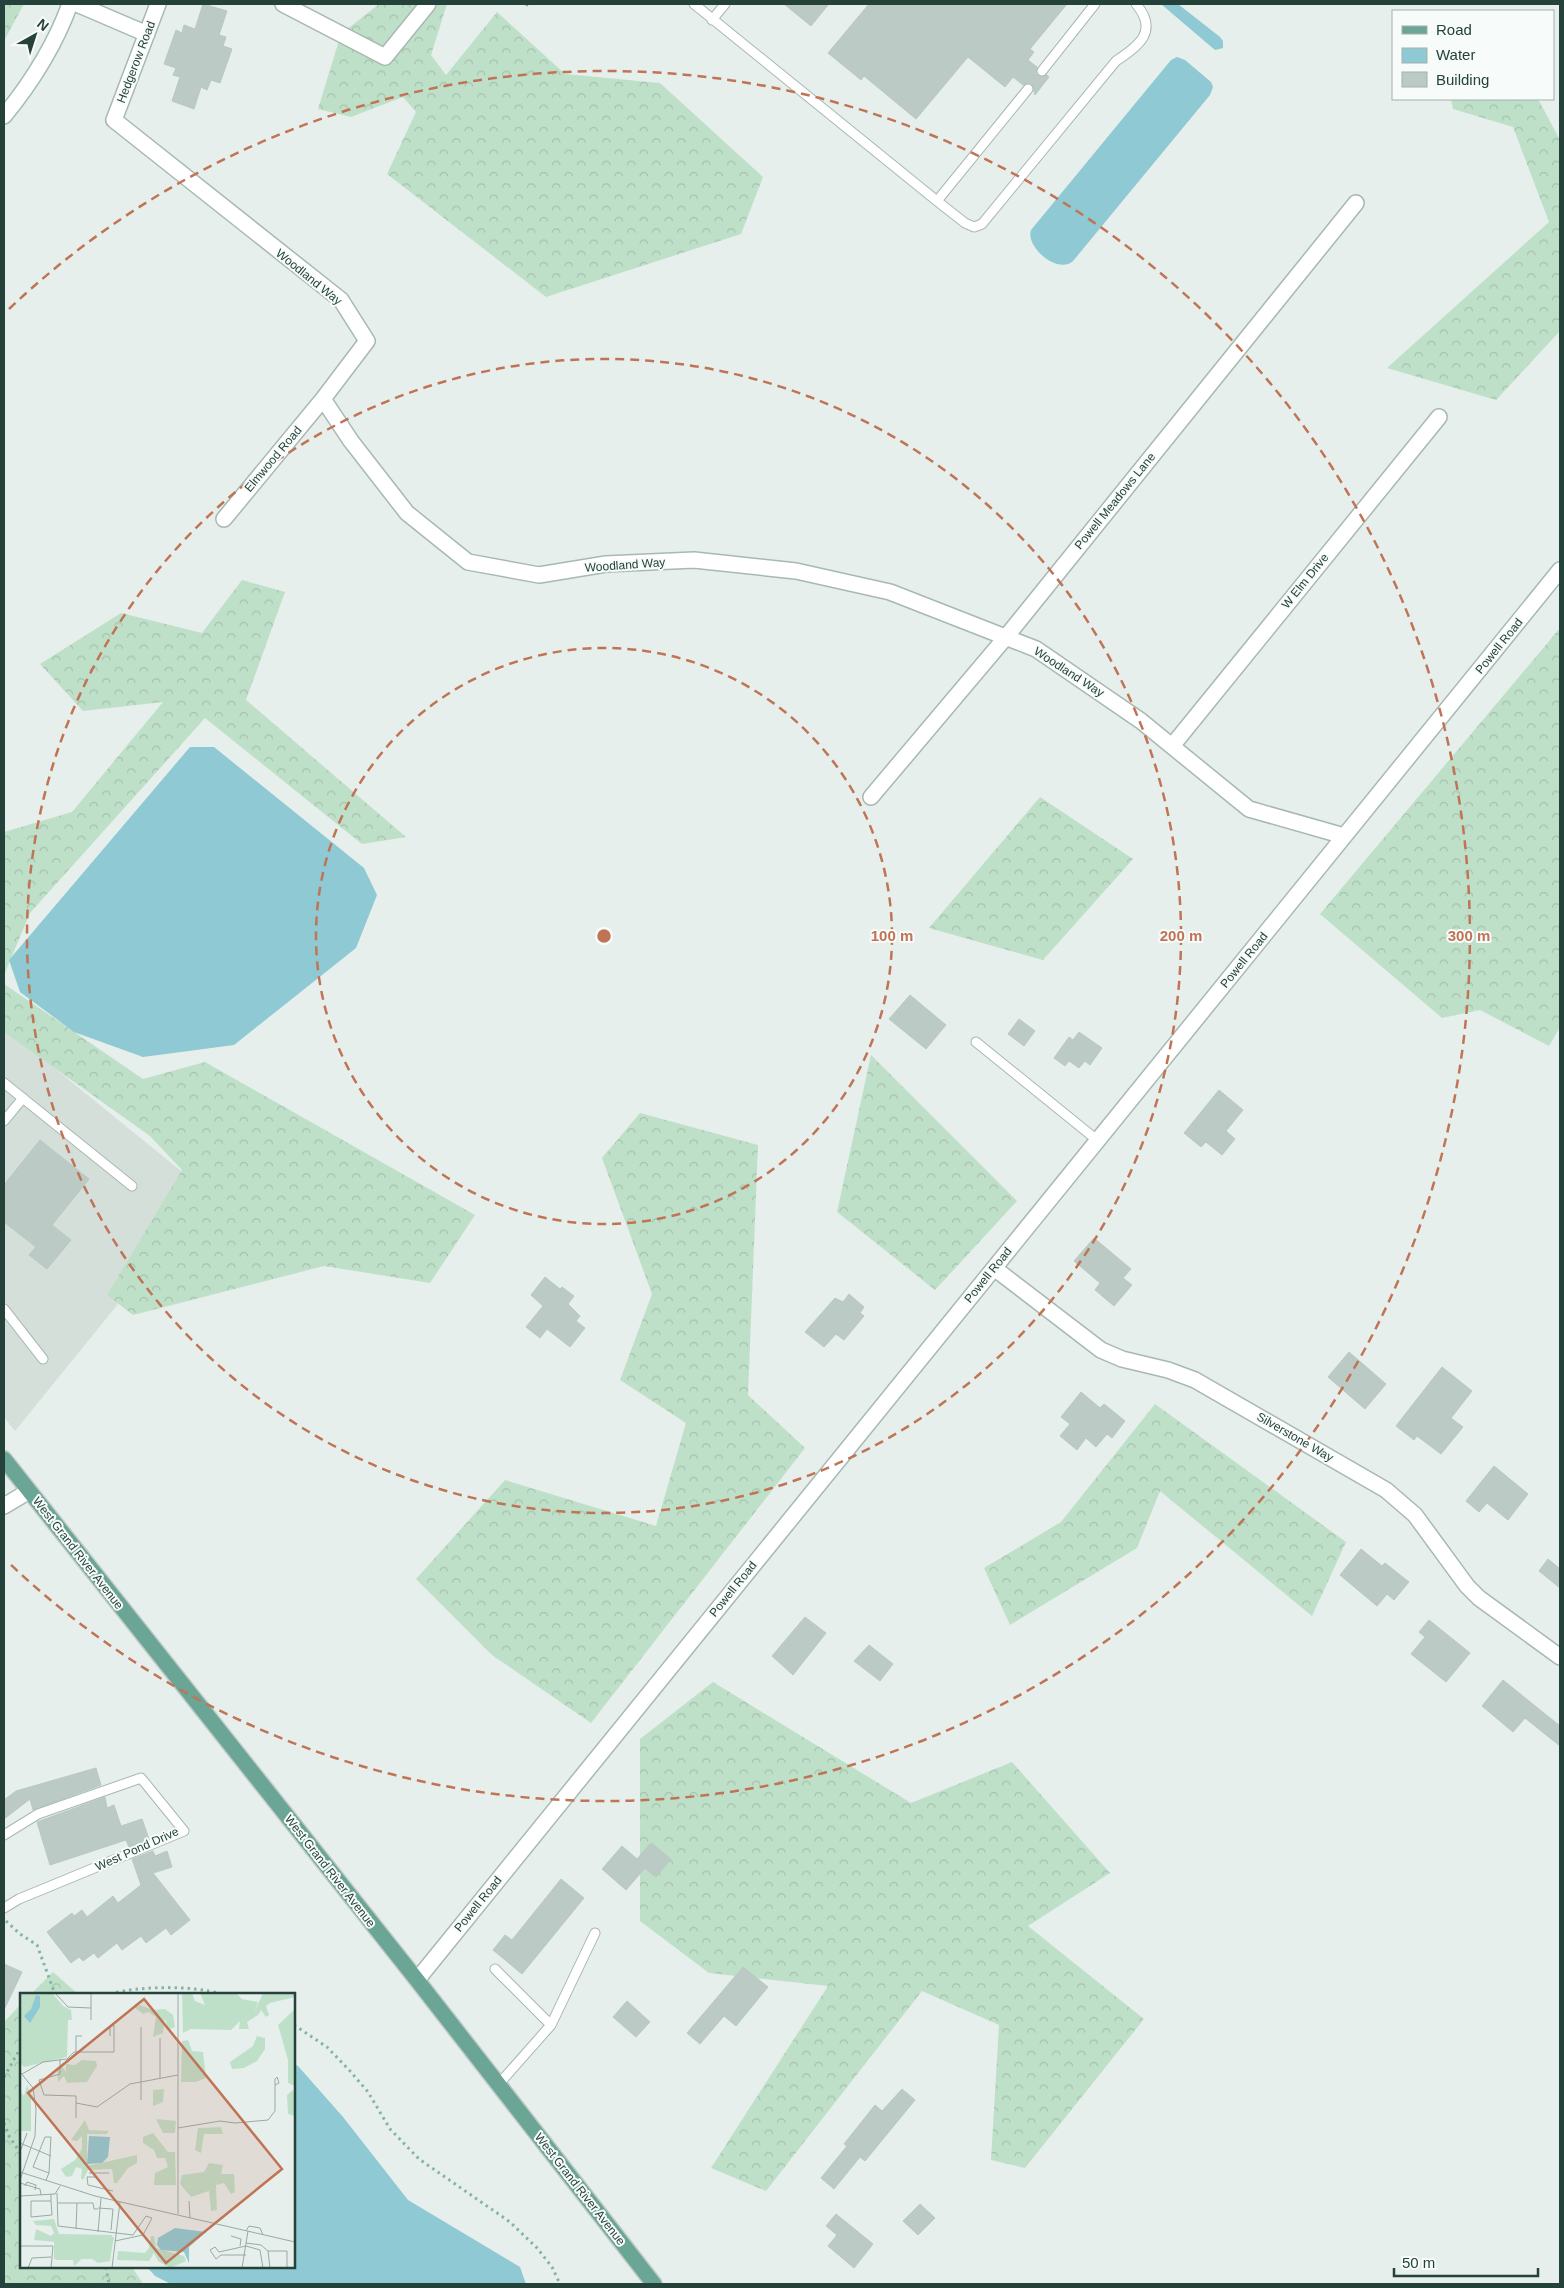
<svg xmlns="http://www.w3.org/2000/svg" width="1564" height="2288" viewBox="0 0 1564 2288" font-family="Helvetica,sans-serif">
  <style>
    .built { fill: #d4dfda }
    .forest { fill: url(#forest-crowns) }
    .water { fill: #8ec9d4 }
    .building { fill: #bbcac4; stroke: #b8c9c2 }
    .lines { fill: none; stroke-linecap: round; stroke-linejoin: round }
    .lane-casing { stroke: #a8b8b2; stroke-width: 11 }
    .street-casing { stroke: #a8b8b2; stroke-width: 18 }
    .secondary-casing { stroke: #a4bbb3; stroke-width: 18 }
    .primary-casing { stroke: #c2cac8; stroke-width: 18 }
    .path { stroke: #86b3a5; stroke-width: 3; stroke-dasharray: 2.5 4; stroke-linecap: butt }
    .lane { stroke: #fff; stroke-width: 9 }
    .street { stroke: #fff; stroke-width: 15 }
    .secondary { stroke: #fff; stroke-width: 15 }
    .primary { stroke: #6aa596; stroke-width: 15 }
    .ring { fill: none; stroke: #c07456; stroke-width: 2.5; stroke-dasharray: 9 6 }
    .labels { text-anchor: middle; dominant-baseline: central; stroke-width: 4; stroke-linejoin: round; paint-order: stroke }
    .street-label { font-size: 12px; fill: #24423a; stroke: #f7fbf9 }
    .inset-road { fill: none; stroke: #98aaa4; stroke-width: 1 }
    .view { fill: #c07456; fill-opacity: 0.15; stroke: #c07456; stroke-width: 2.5 }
    .inset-edge { fill: none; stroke: #24423a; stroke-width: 2.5 }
    .centre { fill: #c07456; stroke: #f7fbf9; stroke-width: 2.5 }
    .ring-label { font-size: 15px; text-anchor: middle; font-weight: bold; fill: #c07456; stroke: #f7fbf9; stroke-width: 4; stroke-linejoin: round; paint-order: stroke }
  </style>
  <defs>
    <pattern id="forest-crowns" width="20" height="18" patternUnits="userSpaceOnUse" patternTransform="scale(1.25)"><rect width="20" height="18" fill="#bfe0c8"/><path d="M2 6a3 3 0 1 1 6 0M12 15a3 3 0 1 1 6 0" fill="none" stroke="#a4c1ad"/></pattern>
  </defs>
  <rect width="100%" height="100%" fill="#e6efeb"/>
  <path class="built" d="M 4,1027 L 208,1193 L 15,1431 L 4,1417 Z"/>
  <path class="forest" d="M 4,4 L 24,4 L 4,41 Z
    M 379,4 L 447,4 L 431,55 L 446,75 L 497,12 L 565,74 L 660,83 L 763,177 L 741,234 L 546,297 L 387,174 L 416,112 L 403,97 L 351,117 L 318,109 L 341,34 Z
    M 1451,99 L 1538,99 L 1560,140 L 1560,331 L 1496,400 L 1387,368 L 1549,222 L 1513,127 L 1453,109 Z
    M 242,580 L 285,592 L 246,700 L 406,837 L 362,844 L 205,718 L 30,913 L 4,975 L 4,832 L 72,812 L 163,702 L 83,711 L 40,664 L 121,613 L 202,633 Z
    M 1560,628 L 1560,1027 L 1549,1046 L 1480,1010 L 1442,1018 L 1320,914 Z
    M 1040,797 L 1133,859 L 1043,960 L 929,928 Z
    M 4,984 L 143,1079 L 205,1062 L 475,1215 L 430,1283 L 324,1266 L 133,1315 L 107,1295 L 182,1170 L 150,1136 L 4,1032 Z
    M 871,1055 L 1017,1201 L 935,1290 L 837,1212 Z
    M 640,1113 L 758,1145 L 748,1395 L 805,1448 L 591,1723 L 492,1655 L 416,1579 L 505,1480 L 656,1526 L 686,1423 L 620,1380 L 652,1294 L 602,1158 Z
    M 1155,1404 L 1346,1542 L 1312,1616 L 1160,1491 L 1137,1548 L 1010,1625 L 984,1568 L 1061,1522 Z
    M 713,1682 L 911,1803 L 1012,1762 L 1110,1873 L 1028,1926 L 1144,2019 L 1025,2168 L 991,2160 L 999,2025 L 922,1991 L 766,2191 L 711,2168 L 828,1986 L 709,1973 L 640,1921 L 640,1739 Z
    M 53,1972 L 78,1994 L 31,1994 Z
    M 21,2004 L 21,2094 L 19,2098 L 21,2101 L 21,2267 L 132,2267 L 143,2284 L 4,2284 L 4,2022 Z"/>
  <path class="water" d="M 1161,4 L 1178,4 L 1220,37 L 1223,41 L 1223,48 L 1215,50 Z
    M 1177,57 L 1185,60 L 1211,82 L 1213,87 L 1210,95 L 1073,261 C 1058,275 1025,247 1031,230 L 1171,60 Z
    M 190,747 L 214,747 L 364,868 L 377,895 L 356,948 L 234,1045 L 143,1057 L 74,1032 L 20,992 L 9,960 Z
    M 294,2064 L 298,2066 L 343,2117 L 408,2200 L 520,2267 L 526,2284 L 171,2284 L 155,2276 L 147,2267 L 294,2267 Z"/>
  <path class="building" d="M 203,4 L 227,11 L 219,35 L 226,37 L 223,46 L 232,49 L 220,83 L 211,80 L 207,90 L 201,87 L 194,109 L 172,101 L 180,77 L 173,75 L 176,68 L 164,64 L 176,30 L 182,33 L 184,25 L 195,29 Z
    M 784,4 L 829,4 L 811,26 Z
    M 869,4 L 1067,4 L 1030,49 L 1034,52 L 1028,60 L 1037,67 L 1036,74 L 1041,77 L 1047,75 L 1049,77 L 1035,95 L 1032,84 L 1028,83 L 1023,85 L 1013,77 L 1005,87 L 968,57 L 916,119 L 864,76 L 861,80 L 828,53 Z
    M 910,995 L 946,1025 L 926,1049 L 889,1019 Z
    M 1019,1019 L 1035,1031 L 1024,1046 L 1008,1034 Z
    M 1079,1032 L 1102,1048 L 1090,1065 L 1085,1061 L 1079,1068 L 1069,1061 L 1065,1066 L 1054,1058 L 1069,1037 L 1073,1040 Z
    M 1219,1090 L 1243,1110 L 1226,1131 L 1235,1139 L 1222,1155 L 1206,1142 L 1201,1147 L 1184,1133 Z
    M 40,1140 L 89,1179 L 52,1225 L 71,1240 L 47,1269 L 29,1255 L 36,1247 L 4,1222 L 4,1185 Z
    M 1094,1238 L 1131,1269 L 1123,1278 L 1132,1285 L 1114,1306 L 1095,1290 L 1100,1283 L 1074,1261 Z
    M 545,1277 L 560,1289 L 562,1287 L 574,1296 L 568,1304 L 580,1316 L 576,1321 L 585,1328 L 570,1347 L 547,1329 L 540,1338 L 526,1327 L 543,1306 L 531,1295 Z
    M 849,1294 L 864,1307 L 860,1313 L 864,1316 L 844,1340 L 836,1334 L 824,1347 L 805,1332 L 835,1298 L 843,1302 Z
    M 1349,1352 L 1386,1384 L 1365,1409 L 1328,1377 Z
    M 1442,1367 L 1472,1391 L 1451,1418 L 1463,1427 L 1441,1454 L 1417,1436 L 1414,1440 L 1396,1426 Z
    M 1081,1392 L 1100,1408 L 1104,1404 L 1125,1421 L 1112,1438 L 1107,1434 L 1096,1447 L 1086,1438 L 1077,1450 L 1060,1436 L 1070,1424 L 1061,1417 Z
    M 1494,1466 L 1528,1494 L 1508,1520 L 1487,1503 L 1479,1512 L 1466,1501 Z
    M 1361,1549 L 1382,1566 L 1385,1563 L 1409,1582 L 1394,1600 L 1387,1594 L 1377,1606 L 1340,1575 Z
    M 1548,1559 L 1560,1569 L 1560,1588 L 1539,1571 Z
    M 805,1617 L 826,1633 L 793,1675 L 772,1656 Z
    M 1429,1620 L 1470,1653 L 1446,1682 L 1411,1654 L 1425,1637 L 1419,1632 Z
    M 869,1645 L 893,1664 L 880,1681 L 854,1661 Z
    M 1503,1680 L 1560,1726 L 1560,1746 L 1525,1718 L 1513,1732 L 1482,1706 Z
    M 96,1768 L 101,1785 L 33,1810 L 30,1799 L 4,1819 L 4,1800 L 16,1791 Z
    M 105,1797 L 107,1808 L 114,1805 L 121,1826 L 142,1819 L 149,1839 L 129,1847 L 126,1840 L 50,1865 L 37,1822 Z
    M 651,1843 L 671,1859 L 656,1877 L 645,1868 L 626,1890 L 602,1869 L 622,1846 L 637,1859 Z
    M 153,1851 L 155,1856 L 167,1851 L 172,1867 L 153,1873 L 190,1920 L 171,1935 L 166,1928 L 146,1943 L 141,1936 L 122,1950 L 117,1943 L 98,1958 L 94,1953 L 83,1961 L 79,1957 L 71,1963 L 47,1932 L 72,1913 L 74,1916 L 82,1910 L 87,1917 L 113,1896 L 118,1903 L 141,1885 L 132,1859 Z
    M 561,1879 L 584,1898 L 522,1974 L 493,1950 L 505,1935 L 512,1940 Z
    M 4,1964 L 22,1972 L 4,2010 Z
    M 743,1967 L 768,1987 L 736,2026 L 724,2016 L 700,2044 L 687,2033 Z
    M 627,2001 L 650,2022 L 636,2037 L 613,2017 Z
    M 902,2089 L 915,2100 L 865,2161 L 860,2157 L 834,2189 L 821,2178 L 847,2146 L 844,2144 L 875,2105 L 882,2111 Z
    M 920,2204 L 935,2218 L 918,2235 L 903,2221 Z
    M 836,2214 L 873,2244 L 854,2268 L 828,2246 L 837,2235 L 826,2226 Z"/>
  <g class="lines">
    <defs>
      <path id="lane" d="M 694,4 L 937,201 L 965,223 L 974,227 L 982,224 L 1116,61 C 1139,46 1159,31 1136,4
        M 712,20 L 725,4
        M 1042,71 L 1095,4
        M 937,201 L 1028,89
        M 976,1042 L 1097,1140
        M 4,1083 L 132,1186
        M 4,1121 L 23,1098
        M 4,1309 L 43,1359
        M 4,1835 L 38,1814 L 141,1778 L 184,1831 L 19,1899 L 4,1908
        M 495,1969 L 551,2025
        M 498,2085 L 551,2025 L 595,1933"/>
      <path id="street" d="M 77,4 L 147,34
        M 158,4 L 114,120 L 341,300 L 367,341 L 323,399 L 224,519
        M 283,4 L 385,57 L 428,4
        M 323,399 L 351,441 L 407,513 L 468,562 L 539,575 L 606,564 L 694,560 L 796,571 L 890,592 L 1036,649 L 1141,721 L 1249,809 L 1344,836
        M 1172,746 L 1439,417
        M 871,797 L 1006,637 L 1356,203
        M 994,1268 L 1101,1350 L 1122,1359 L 1168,1370 L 1195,1380 L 1386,1490 L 1415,1515 L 1467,1586 L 1479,1598 L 1560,1657
        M 4,1506 L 29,1491
        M 417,1980 L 1560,570"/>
      <path id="secondary" d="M 4,116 C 32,82 55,45 70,4"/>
      <path id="primary" d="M 4,1459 L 417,1980 L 654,2284"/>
    </defs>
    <use href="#lane" class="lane-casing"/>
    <use href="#street" class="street-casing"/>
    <use href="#secondary" class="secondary-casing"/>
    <use href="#primary" class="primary-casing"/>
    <path class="path" d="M 526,4 L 529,6 L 531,4
      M 6,1921 L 20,1934 L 37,1945 L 55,1994
      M 110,1994 C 139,1986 192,1985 221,1994
      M 294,2025 L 327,2047 L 350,2071 L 368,2092 L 390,2129 L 419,2159 L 510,2222 L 537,2248 L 552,2267 L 560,2284
      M 4,2077 L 21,2047
      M 4,2123 L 9,2136 L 21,2154
      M 106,2267 L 109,2284"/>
    <use href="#lane" class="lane"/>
    <use href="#street" class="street"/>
    <use href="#secondary" class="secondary"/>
    <use href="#primary" class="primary"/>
  </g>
  <g class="ring">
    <circle cx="604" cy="936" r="288"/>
    <circle cx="604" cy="936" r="577"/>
    <path d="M9 309A865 865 0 1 1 9 1563"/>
  </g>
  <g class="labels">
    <g class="street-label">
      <text transform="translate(136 62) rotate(-69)">Hedgerow Road</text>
      <text transform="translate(309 277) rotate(39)">Woodland Way</text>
      <text transform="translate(273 459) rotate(-50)">Elmwood Road</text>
      <text transform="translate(1115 501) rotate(-51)">Powell Meadows Lane</text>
      <text transform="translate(625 565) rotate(-4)">Woodland Way</text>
      <text transform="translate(1305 581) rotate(-51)">W Elm Drive</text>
      <text transform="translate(1499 646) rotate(-51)">Powell Road</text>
      <text transform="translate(1069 672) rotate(33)">Woodland Way</text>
      <text transform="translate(1244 960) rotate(-51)">Powell Road</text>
      <text transform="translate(988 1275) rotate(-51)">Powell Road</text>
      <text transform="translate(1295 1437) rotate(30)">Silverstone Way</text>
      <text transform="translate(78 1553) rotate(52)">West Grand River Avenue</text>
      <text transform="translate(733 1589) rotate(-51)">Powell Road</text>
      <text transform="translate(137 1849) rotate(-24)">West Pond Drive</text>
      <text transform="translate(330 1871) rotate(52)">West Grand River Avenue</text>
      <text transform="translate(478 1904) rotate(-51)">Powell Road</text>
      <text transform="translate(580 2189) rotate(52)">West Grand River Avenue</text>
    </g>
  </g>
  <g transform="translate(20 1993)">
    <rect width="275" height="275" fill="#e6efeb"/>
    <path d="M 162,0 L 172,0 L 175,8 L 185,12 L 180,0 L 216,0 L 222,6 L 238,9 L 235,18 L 238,22 L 227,29 L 229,36 L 219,36 L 220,28 L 211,37 L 171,36 L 163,40 Z" fill="#bfe0c8"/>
    <path d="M 243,0 L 275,0 L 275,4 L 250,10 L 246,13 L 249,22 L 246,24 L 241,17 L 238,22 L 235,18 ZM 120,12 L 133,17 L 145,16 L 153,22 L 155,34 L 148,37 L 145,25 L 143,40 L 133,44 L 136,24 L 128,19 L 123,21 L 114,14 ZM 275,16 L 275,93 L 268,90 L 268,67 L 258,32 ZM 237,43 L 245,45 L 245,56 L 237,68 L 224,75 L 212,76 L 210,69 L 233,53 ZM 168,47 L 172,58 L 183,59 L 186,85 L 176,89 L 161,89 L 162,48 ZM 62,67 L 76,68 L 77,73 L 67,89 L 47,90 L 44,83 L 38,89 L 37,76 L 42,73 L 46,79 L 46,71 L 55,72 ZM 7,92 L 11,102 L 11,138 L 0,138 L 0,98 L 4,103 ZM 144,96 L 143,109 L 133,113 L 133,97 ZM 273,97 L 275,101 L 275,123 L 268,121 L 267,102 ZM 136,126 L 156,128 L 155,140 L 143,140 ZM 65,127 L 69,137 L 89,138 L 86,141 L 67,141 L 67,173 L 117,162 L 117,170 L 108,175 L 97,190 L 94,190 L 92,176 L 68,177 L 63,187 L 61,185 L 62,176 L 56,174 L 52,183 L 46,184 L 41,176 L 55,167 L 62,156 L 62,143 L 57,148 L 51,147 ZM 201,134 L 203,141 L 184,141 L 181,160 L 175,157 L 178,135 ZM 133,140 L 148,159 L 155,159 L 156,192 L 134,192 L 135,180 L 148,174 L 145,165 L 137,165 L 134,157 L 123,150 L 123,144 ZM 189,170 L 203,172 L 201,181 L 214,181 L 215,199 L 211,201 L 204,190 L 196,192 L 197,217 L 191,218 L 189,198 L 171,204 L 160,191 L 162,182 L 184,179 ZM 34,226 L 39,241 L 92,242 L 90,268 L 78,270 L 66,262 L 54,273 L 53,267 L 36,267 L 36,249 L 14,247 L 16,236 L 31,243 L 34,240 L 31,233 L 16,232 L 13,228 ZM 131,243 L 134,243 L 136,255 L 164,263 L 166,268 L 150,275 L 138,268 L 134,260 L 129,268 L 97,267 L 98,258 L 125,260 L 129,255 Z" fill="#bfe0c8"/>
    <path d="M 0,0 L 32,0 L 43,13 L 51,17 L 52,27 L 48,27 L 47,64 L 4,74 L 0,70 Z" fill="#bfe0c8"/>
    <path d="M 34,244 L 94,244 L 90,266 L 34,266 Z" fill="#bfe0c8"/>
    <path d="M 16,2 L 20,3 L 20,14 L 10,30 L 4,23 L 11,16 ZM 69,143 L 90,144 L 88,164 L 82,170 L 67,171 ZM 155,235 L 186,239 L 169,254 L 169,270 L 164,259 L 141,257 L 137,252 L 138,245 Z" fill="#8ec9d4"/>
    <path class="inset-road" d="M 35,0 L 48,14 L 71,15M 71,27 L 71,0M 140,45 L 140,85M 56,59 L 56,43 L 62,43M 40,66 L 40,81 L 19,87 L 24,102 L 56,103 L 56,125M 0,79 L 13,95 L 16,116 L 15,143 L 0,187M 2,81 L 23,69 L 47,66 L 54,59 L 94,59 L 94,32 L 90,34 L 90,43M 121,107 L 121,34M 56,110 L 77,114 L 110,91 L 158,82M 158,135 L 200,128 L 215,130 L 248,127 L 255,118 L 255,86 L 257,84 L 259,90 L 255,92M 0,150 L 31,163M 0,159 L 7,140M 0,179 L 75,203 L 275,249M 69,180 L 89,180M 76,184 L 67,184 L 68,192 L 93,198M 26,187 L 29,180 L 13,174 L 25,144 L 31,144 L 29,180M 0,190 L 20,196 L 21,202M 5,193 L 7,189 L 16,192 L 15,197M 37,200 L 38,233 L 113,242 L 126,223 L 132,225 L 123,242 L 95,248M 31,201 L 31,208 L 11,208 L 11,224 L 32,222 L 31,208M 0,203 L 35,201 L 40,193M 169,208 L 170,225M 38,210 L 73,210 L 74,216 L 78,216M 78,215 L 93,216 L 91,237M 158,221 L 158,0M 56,236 L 57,210M 226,238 L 229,233 L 240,235 L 243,242M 78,239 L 81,205M 211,243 L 221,246 L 220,253M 226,250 L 241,252 L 248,258 L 250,275M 0,253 L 33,253 L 31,275M 226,253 L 199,259 L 195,254 L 190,257 L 196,266 L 201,262 L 226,262M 226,253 L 240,257 L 243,275M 248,258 L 267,258 L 267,275M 8,275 L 12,265 L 31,264M 92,275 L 100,209M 222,275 L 228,238"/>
    <path class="view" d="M 124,6 L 262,176 L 146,270 L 8,100 Z"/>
    <rect width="275" height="275" class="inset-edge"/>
  </g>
  <circle cx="604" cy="936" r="8" class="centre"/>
  <g class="ring-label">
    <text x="892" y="941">100 m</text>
    <text x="1181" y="941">200 m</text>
    <text x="1469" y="941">300 m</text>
  </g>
  <rect width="1564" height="2288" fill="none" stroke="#24423a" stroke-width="10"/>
  <rect x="1392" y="10" width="162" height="90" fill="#f7fbf9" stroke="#a3b1ad"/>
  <rect x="1402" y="26" width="25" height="8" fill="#6aa596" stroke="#a3b1ad"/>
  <text x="1436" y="35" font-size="15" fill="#24423a">Road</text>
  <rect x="1402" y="48" width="25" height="15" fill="#8ec9d4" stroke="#a3b1ad"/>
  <text x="1436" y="60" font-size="15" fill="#24423a">Water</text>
  <rect x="1402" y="72" width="25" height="15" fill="#bbcac4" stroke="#a3b1ad"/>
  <text x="1436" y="85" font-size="15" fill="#24423a">Building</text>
  <g transform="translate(35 35) rotate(39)" stroke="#f7fbf9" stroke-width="4" paint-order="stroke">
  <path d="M0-4L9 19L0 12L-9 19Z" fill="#24423a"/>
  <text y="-8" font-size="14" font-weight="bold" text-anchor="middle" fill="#24423a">N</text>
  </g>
  <path d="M1394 2268v8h144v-8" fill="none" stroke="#24423a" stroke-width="2.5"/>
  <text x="1402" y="2268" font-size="15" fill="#24423a" stroke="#f7fbf9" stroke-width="4" paint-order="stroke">50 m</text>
</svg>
